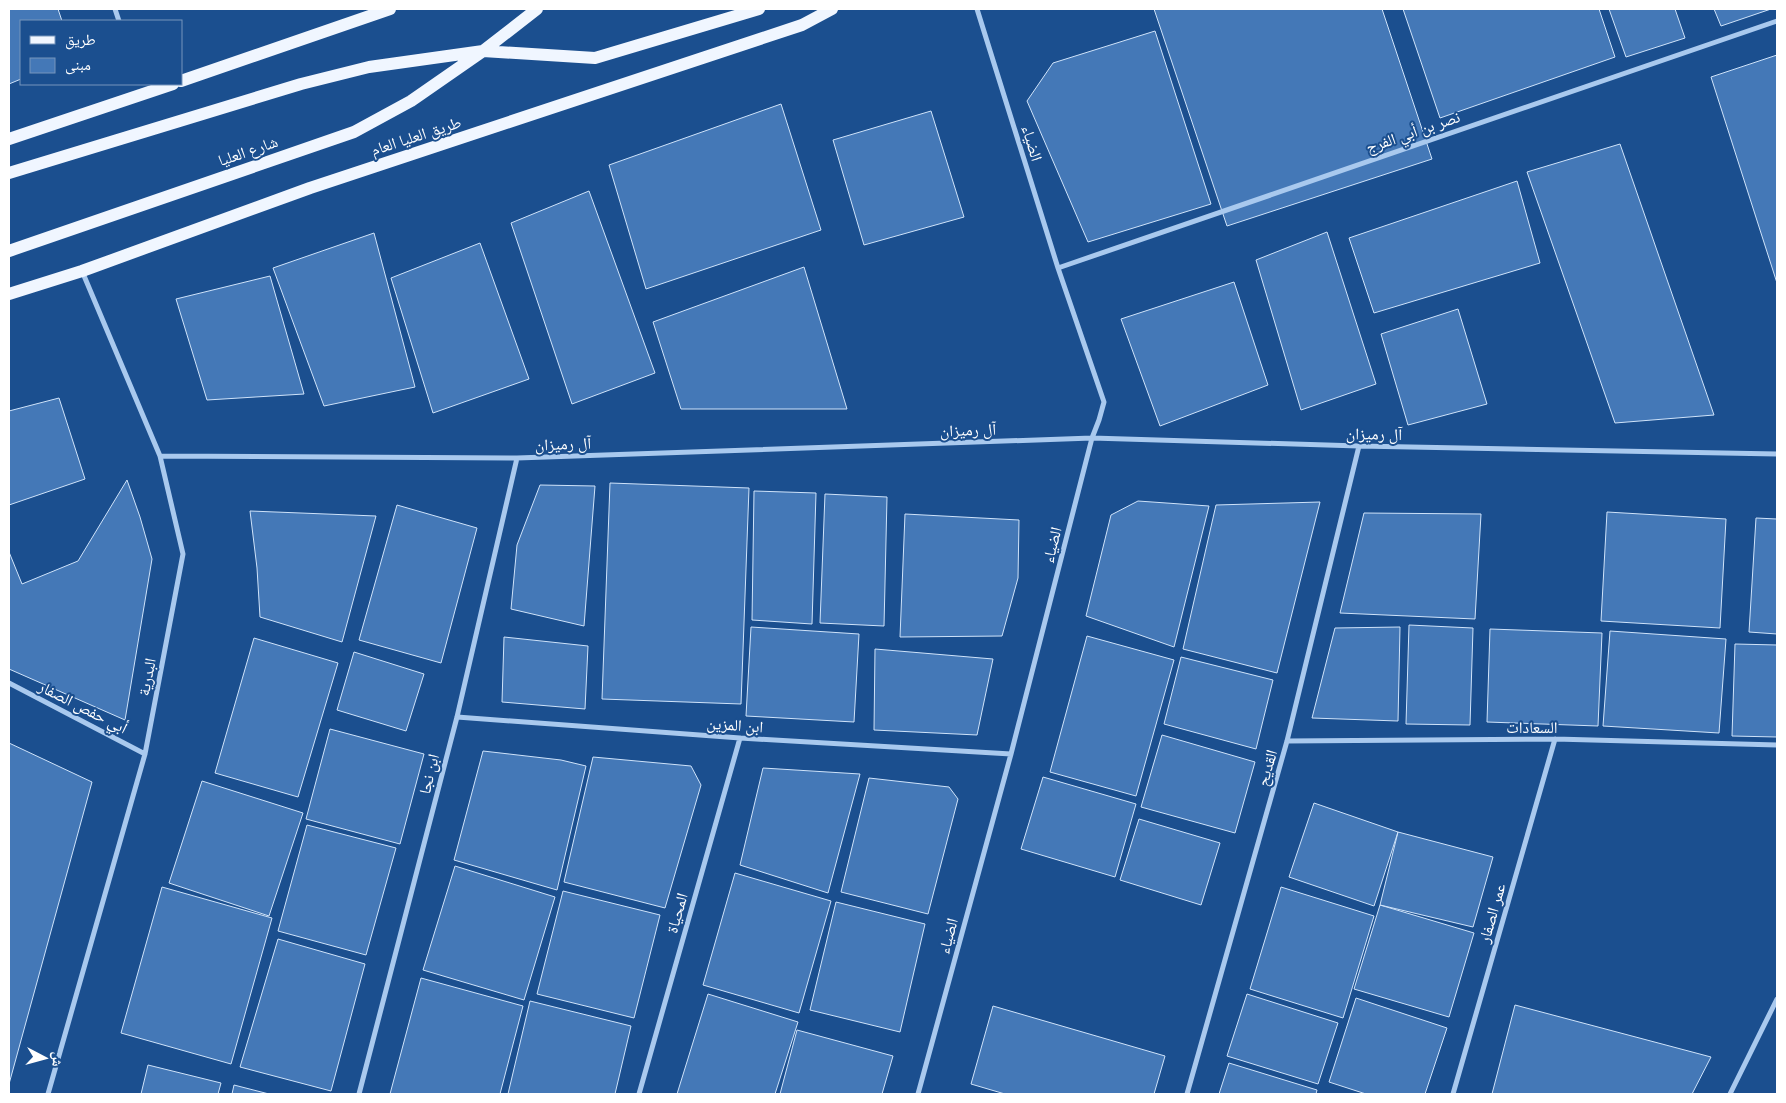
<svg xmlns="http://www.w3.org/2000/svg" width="1786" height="1103" viewBox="0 0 1786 1103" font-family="Roboto,'Noto Naskh Arabic',sans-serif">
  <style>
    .building { fill: #4478b7; stroke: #cfe3fa }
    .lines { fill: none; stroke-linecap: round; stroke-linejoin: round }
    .street { stroke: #a9c9ee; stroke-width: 5 }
    .primary { stroke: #f0f6ff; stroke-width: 12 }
    .labels { text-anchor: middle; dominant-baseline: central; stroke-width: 4; stroke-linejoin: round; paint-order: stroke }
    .street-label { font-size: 16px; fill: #fff; stroke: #1b4f8f }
  </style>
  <rect width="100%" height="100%" fill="#1b4f8f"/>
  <path class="building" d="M 9,9 L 58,9 L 62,21 L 21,21 L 21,79 L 9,84 Z
    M 1154,9 L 1382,9 L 1432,159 L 1227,226 Z
    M 1403,9 L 1599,9 L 1615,57 L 1440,118 Z
    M 1609,9 L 1675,9 L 1685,38 L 1626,57 Z
    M 1714,9 L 1771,9 L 1721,26 Z
    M 1155,31 L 1211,204 L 1088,242 L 1027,101 L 1053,63 Z
    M 1777,55 L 1777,283 L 1711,77 Z
    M 781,104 L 821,230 L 646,289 L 609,165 Z
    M 931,111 L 964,217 L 864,245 L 833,140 Z
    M 1620,144 L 1714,415 L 1615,423 L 1527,172 Z
    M 1517,181 L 1540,263 L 1374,313 L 1349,238 Z
    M 589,191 L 655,373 L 572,404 L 511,223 Z
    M 1327,232 L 1376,384 L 1301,410 L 1256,260 Z
    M 374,233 L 415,387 L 324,406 L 273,268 Z
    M 480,243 L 529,379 L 433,413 L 391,278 Z
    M 804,267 L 847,409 L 681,409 L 653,322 Z
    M 270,276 L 304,394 L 207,400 L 176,299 Z
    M 1234,282 L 1268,385 L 1160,426 L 1121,319 Z
    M 1458,309 L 1487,404 L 1408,425 L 1381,334 Z
    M 59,398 L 85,479 L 9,505 L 9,411 Z
    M 127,480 L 140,517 L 152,559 L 125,720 L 9,669 L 9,552 L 22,584 L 78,561 Z
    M 610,483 L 749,488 L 741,704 L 602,699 Z
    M 540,485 L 595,486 L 584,626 L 511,609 L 517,545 Z
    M 754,491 L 816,493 L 812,624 L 752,620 Z
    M 825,494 L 887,497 L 884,626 L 820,623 Z
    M 1138,501 L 1209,506 L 1174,647 L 1086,616 L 1111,515 Z
    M 1320,502 L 1277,673 L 1183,649 L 1216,505 Z
    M 397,505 L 477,528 L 441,663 L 359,640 Z
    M 250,511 L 376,516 L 342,642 L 260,617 L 257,568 Z
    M 1607,512 L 1726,519 L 1720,628 L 1601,621 Z
    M 1364,513 L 1481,514 L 1475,619 L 1340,613 Z
    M 905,514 L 1019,520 L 1018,578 L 1002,636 L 900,637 Z
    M 1756,518 L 1777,519 L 1777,634 L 1749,632 Z
    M 1409,625 L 1473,628 L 1470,725 L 1406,724 Z
    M 751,627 L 859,634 L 854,722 L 746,716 Z
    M 1400,627 L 1398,721 L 1312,718 L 1335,628 Z
    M 1490,629 L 1602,633 L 1598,726 L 1487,722 Z
    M 1610,631 L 1726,639 L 1719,733 L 1603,726 Z
    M 1087,636 L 1174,660 L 1136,796 L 1050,772 Z
    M 504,637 L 588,646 L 585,709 L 502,702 Z
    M 254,638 L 338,663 L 298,797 L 215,773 Z
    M 1735,644 L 1777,645 L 1777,737 L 1732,736 Z
    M 875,649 L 993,659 L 977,735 L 874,730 Z
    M 354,652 L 424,674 L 406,731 L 337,710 Z
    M 1181,657 L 1273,680 L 1256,749 L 1164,724 Z
    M 330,729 L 424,754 L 400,844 L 306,819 Z
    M 1162,735 L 1255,762 L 1235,833 L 1141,807 Z
    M 9,743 L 92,782 L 9,1084 Z
    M 483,751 L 561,760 L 586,766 L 557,890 L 454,860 Z
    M 593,757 L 691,766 L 701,785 L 665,908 L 564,882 Z
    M 763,768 L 860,774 L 828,893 L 740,865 Z
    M 1043,777 L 1136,804 L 1115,877 L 1021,849 Z
    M 869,778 L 949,787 L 958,799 L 928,914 L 841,892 Z
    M 202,781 L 303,813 L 269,916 L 169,883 Z
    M 1314,803 L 1398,832 L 1374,906 L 1289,877 Z
    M 1139,819 L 1220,843 L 1201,905 L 1120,880 Z
    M 307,825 L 396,848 L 366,955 L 278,931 Z
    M 1398,832 L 1493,857 L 1473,927 L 1380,905 Z
    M 455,866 L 555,897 L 524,1000 L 423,970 Z
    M 735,873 L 831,901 L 799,1013 L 703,985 Z
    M 162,887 L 272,918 L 231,1064 L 121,1033 Z
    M 1281,887 L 1374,916 L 1343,1018 L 1250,989 Z
    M 563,891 L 660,915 L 634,1018 L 537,994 Z
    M 836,902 L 925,924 L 900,1032 L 810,1010 Z
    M 1380,905 L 1474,933 L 1449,1017 L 1354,989 Z
    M 278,939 L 365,964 L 331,1091 L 240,1067 Z
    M 421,978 L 523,1006 L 500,1094 L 390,1094 Z
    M 708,994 L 798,1022 L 775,1094 L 677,1094 Z
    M 1247,994 L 1338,1023 L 1318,1084 L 1227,1056 Z
    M 1356,998 L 1447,1028 L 1425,1094 L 1366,1094 L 1329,1082 Z
    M 530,1001 L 631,1026 L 615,1094 L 508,1094 Z
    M 1515,1005 L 1711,1057 L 1692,1094 L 1492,1094 Z
    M 993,1006 L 1165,1056 L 1154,1094 L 1005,1094 L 971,1084 Z
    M 797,1030 L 893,1056 L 882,1094 L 780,1094 Z
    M 1229,1063 L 1317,1090 L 1316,1094 L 1219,1094 Z
    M 148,1065 L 221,1083 L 218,1094 L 141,1094 Z
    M 234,1085 L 269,1094 L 232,1094 Z"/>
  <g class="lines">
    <path class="street" d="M 115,9 L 119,21
      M 1058,268 L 1777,21
      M 160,456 L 517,458 L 1092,438 L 1359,446 L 1777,454
      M 9,683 L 145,754
      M 457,717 L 740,738 L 1011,754
      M 1287,741 L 1555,739 L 1777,745
      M 48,1094 L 145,754 L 183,554 L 160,456 L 82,271
      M 359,1094 L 457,717 L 517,458
      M 639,1094 L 740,738
      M 918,1094 L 1011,754 L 1092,438 L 1099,420 L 1104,402 L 1058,268 L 977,9
      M 1187,1094 L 1287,741 L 1359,446
      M 1453,1094 L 1555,739
      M 1730,1094 L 1777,999"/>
    <path class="primary" d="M 181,81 L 390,9
      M 9,139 L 173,84
      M 9,173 L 301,84 L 369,67 L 483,51 L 595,58 L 759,9
      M 9,251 L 354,132 L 411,101 L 483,51 L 537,9
      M 9,294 L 82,271 L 310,188 L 802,25 L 832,9"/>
  </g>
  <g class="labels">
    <g class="street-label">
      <text transform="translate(1413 132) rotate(-19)">نصر بن أبي الفرج</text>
      <text transform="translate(416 136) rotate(-18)">طريق العليا العام</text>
      <text transform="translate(1032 143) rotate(73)">الضياء</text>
      <text transform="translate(248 151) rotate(-19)">شارع العليا</text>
      <text transform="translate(968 430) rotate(-2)">آل رميزان</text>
      <text transform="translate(1374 434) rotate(1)">آل رميزان</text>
      <text transform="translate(563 444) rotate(-2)">آل رميزان</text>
      <text transform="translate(1052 545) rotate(-76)">الضياء</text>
      <text transform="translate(147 677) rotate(-79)">البدرية</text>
      <text transform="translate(83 707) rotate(27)">أبي حفص الصفار</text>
      <text transform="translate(735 725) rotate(4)">ابن المزين</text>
      <text x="1532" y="727">السعادات</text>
      <text transform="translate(1267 768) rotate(-74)">القديح</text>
      <text transform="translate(429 774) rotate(-76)">ابن نجا</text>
      <text transform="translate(677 913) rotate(-74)">المحياة</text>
      <text transform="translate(1492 913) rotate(-74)">عمر الصفار</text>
      <text transform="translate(948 936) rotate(-75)">الضياء</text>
    </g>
  </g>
  <rect width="1786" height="1103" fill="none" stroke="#ffffff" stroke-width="20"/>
  <rect x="20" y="20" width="162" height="65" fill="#1b4f8f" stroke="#7695bc"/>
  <rect x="30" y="36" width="25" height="8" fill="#f0f6ff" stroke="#7695bc"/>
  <text x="65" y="45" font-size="15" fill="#ffffff">طريق</text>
  <rect x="30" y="58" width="25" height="15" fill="#4478b7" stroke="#7695bc"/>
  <text x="65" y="70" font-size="15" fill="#ffffff">مبنى</text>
  <g transform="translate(45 1058) rotate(96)" stroke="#1b4f8f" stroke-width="4" paint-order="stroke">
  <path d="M0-4L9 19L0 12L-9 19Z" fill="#ffffff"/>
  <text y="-8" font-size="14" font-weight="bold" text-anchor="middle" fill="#ffffff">ش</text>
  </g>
</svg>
